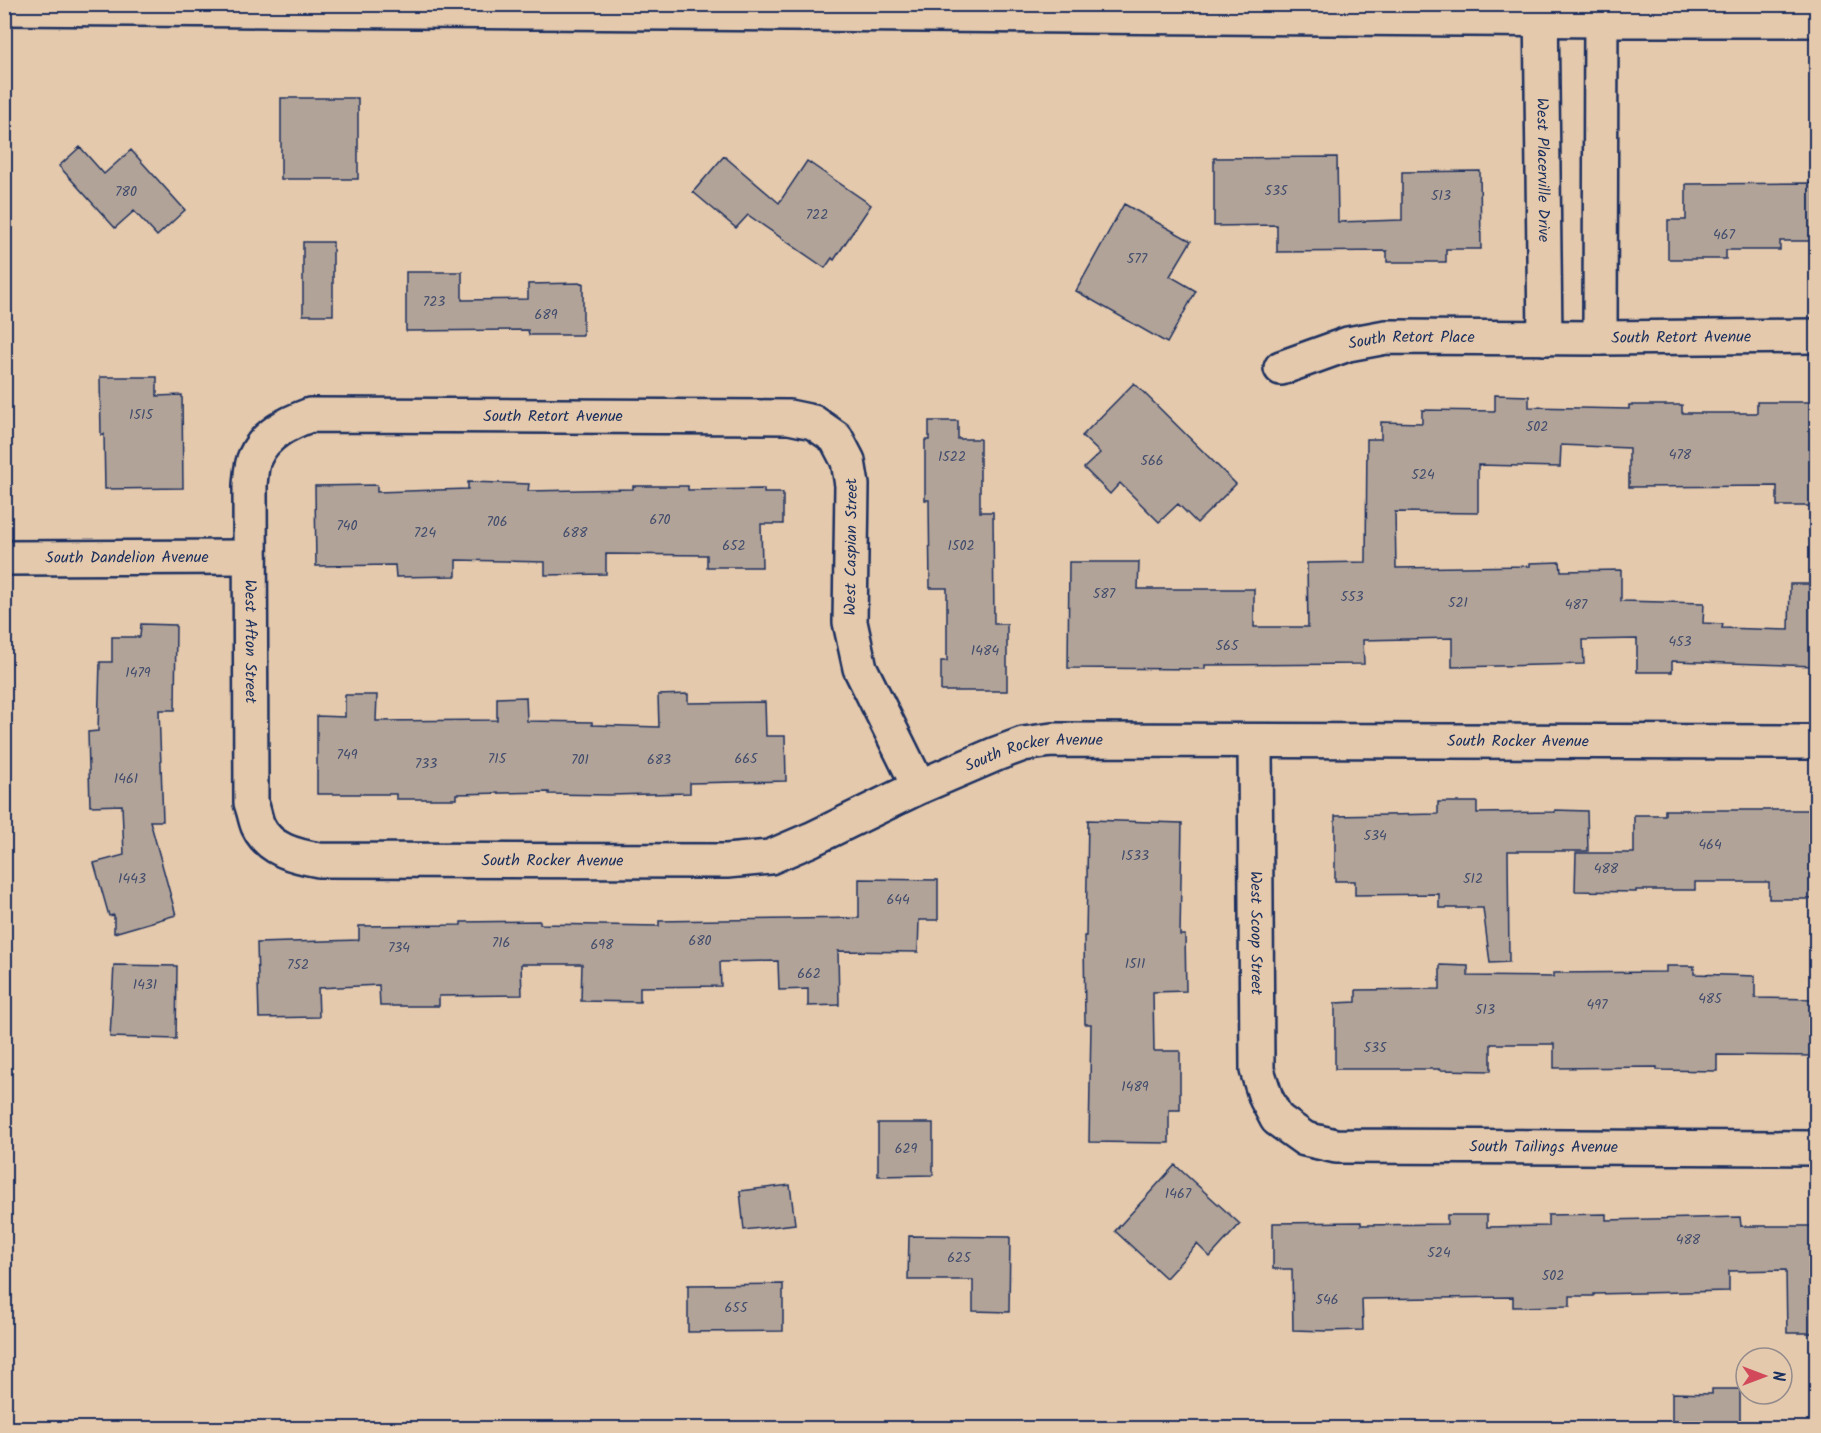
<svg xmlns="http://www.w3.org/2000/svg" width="1821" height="1433" viewBox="0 0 1821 1433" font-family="Kalam,sans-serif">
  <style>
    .building { fill: #b2a398; stroke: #1b2f5e; stroke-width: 1.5 }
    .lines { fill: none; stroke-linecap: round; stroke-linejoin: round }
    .street-casing { stroke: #1b2f5e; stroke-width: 38 }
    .secondary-casing { stroke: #1b2f5e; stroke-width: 38 }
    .street { stroke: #e4c9ac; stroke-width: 33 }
    .secondary { stroke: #e4c9ac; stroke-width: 33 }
    .labels { text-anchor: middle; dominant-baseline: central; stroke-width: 4.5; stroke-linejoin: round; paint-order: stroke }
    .number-label { font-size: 14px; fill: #414c6c }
    .street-label { font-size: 16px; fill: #1b2f5e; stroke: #e4c9ac }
  </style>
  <rect width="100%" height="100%" fill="#e4c9ac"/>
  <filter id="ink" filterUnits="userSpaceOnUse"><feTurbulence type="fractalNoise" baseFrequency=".0167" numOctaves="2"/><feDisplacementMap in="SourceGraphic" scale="12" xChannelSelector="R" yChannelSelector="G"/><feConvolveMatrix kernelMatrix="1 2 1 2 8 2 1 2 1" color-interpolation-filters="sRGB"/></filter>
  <g filter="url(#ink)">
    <path class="building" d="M 281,98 L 358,98 L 358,179 L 281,179 Z
      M 80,147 L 104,174 L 131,150 L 185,210 L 157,236 L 134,211 L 115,228 L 59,166 Z
      M 724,156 L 779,203 L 807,161 L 871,205 L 834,260 L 832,258 L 825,268 L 748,215 L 736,228 L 693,192 Z
      M 1337,157 L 1338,222 L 1402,220 L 1402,172 L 1480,171 L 1481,249 L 1446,249 L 1446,262 L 1387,262 L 1387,251 L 1277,252 L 1277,225 L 1214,226 L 1214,158 Z
      M 1816,183 L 1816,241 L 1780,241 L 1780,250 L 1726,250 L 1726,259 L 1668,259 L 1668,220 L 1686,220 L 1686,184 Z
      M 1124,204 L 1191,241 L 1170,276 L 1196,291 L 1167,343 L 1076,291 Z
      M 303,242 L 333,242 L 333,315 L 303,315 Z
      M 406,272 L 462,272 L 462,300 L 528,299 L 528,284 L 583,283 L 583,335 L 529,335 L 528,330 L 406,331 Z
      M 100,377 L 157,377 L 157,396 L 182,395 L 183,488 L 105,489 L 104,434 L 101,435 Z
      M 1134,383 L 1236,484 L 1197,523 L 1178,504 L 1159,522 L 1120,483 L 1110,494 L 1084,468 L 1100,453 L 1082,436 Z
      M 1495,395 L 1529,396 L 1529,407 L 1629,409 L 1629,405 L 1682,405 L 1682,413 L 1757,413 L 1757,402 L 1816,402 L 1816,506 L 1777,506 L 1777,486 L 1629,487 L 1629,448 L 1561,445 L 1560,467 L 1478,465 L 1478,513 L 1395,512 L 1396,568 L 1530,566 L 1530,563 L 1560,562 L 1561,571 L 1621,570 L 1621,601 L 1704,603 L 1703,623 L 1723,624 L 1722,628 L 1789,630 L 1790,584 L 1816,584 L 1816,666 L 1672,661 L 1672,672 L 1637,672 L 1637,639 L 1583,640 L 1584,664 L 1452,667 L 1452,638 L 1363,640 L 1364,664 L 1205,665 L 1205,669 L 1068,668 L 1069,562 L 1139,562 L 1138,589 L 1254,589 L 1254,627 L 1308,627 L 1307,563 L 1366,562 L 1367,439 L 1381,439 L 1381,422 L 1422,423 L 1422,410 L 1495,411 Z
      M 929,421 L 958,421 L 958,439 L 980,439 L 980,512 L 993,512 L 994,624 L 1007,624 L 1007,691 L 941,691 L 941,661 L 947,661 L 947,588 L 930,588 L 929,500 L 925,500 L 925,440 L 929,440 Z
      M 468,482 L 529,484 L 528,491 L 633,489 L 633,486 L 688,486 L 688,490 L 764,489 L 764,493 L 783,493 L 783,524 L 761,524 L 762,567 L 707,567 L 707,555 L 606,554 L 606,574 L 545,575 L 545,562 L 456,560 L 456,576 L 396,577 L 395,565 L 316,566 L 315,486 L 377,485 L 377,492 L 468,489 Z
      M 141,624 L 176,625 L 175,710 L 159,710 L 163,821 L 150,821 L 176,915 L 114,933 L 114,915 L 109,916 L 94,863 L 124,855 L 122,805 L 90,806 L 88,732 L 98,731 L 100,662 L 112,662 L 112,637 L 140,637 Z
      M 688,694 L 688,703 L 765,702 L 766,736 L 785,736 L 786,781 L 690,783 L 690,793 L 609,795 L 549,794 L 549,792 L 456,794 L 456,799 L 396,799 L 396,794 L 317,794 L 317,716 L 345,717 L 345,695 L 377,695 L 376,721 L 497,720 L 497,698 L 526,697 L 527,721 L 592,722 L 592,725 L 659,727 L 658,695 Z
      M 1438,802 L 1477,802 L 1477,813 L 1555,812 L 1555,810 L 1587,811 L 1588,851 L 1508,851 L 1509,962 L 1490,963 L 1483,908 L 1439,908 L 1439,894 L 1355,895 L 1355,881 L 1335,881 L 1335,816 L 1438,814 Z
      M 1665,810 L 1816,810 L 1816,899 L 1769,899 L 1769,882 L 1695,882 L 1695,890 L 1636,890 L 1636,892 L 1575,891 L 1576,853 L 1634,853 L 1634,815 L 1665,815 Z
      M 1088,820 L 1182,823 L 1180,935 L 1185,935 L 1186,991 L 1153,992 L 1154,1051 L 1180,1051 L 1180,1110 L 1169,1110 L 1169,1143 L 1089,1142 L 1091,1024 L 1085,1024 L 1084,936 L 1086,936 Z
      M 859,879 L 938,880 L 938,920 L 919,920 L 918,952 L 838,951 L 839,1005 L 808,1006 L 808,989 L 779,990 L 778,961 L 720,962 L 721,986 L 640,987 L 640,1002 L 581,1001 L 582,964 L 521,964 L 522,995 L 439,996 L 439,1006 L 380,1006 L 379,985 L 318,988 L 319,1017 L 259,1018 L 257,943 L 359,940 L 359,926 L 461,925 L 461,922 L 540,921 L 540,924 L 659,926 L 659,921 L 859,918 Z
      M 114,965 L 177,966 L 176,1039 L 110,1037 Z
      M 1440,965 L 1468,966 L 1468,976 L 1553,977 L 1553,973 L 1666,972 L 1666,966 L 1694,966 L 1694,974 L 1755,976 L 1755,998 L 1816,999 L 1816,1056 L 1717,1055 L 1717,1071 L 1657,1070 L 1657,1067 L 1554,1068 L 1554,1044 L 1491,1044 L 1491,1071 L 1439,1070 L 1439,1069 L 1335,1069 L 1335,1003 L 1356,1002 L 1356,990 L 1440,989 Z
      M 878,1123 L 933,1123 L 933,1175 L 878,1176 Z
      M 1175,1165 L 1240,1224 L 1210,1257 L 1197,1244 L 1166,1278 L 1115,1231 Z
      M 790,1185 L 795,1224 L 744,1230 L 740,1191 Z
      M 1606,1214 L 1606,1220 L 1740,1217 L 1741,1226 L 1816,1226 L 1816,1333 L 1787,1333 L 1786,1270 L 1729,1271 L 1729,1291 L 1594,1294 L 1594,1296 L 1570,1296 L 1570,1306 L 1513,1307 L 1513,1297 L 1362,1299 L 1363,1330 L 1327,1331 L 1293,1330 L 1292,1269 L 1273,1269 L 1273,1223 L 1361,1222 L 1361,1225 L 1447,1224 L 1447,1215 L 1487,1215 L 1487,1227 L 1548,1226 L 1548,1215 Z
      M 909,1236 L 1010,1237 L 1009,1312 L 973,1311 L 973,1280 L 908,1280 Z
      M 783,1284 L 783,1331 L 688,1332 L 688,1285 Z
      M 1712,1389 L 1740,1389 L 1740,1428 L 1672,1428 L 1672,1393 L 1712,1394 Z"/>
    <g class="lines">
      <defs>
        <g id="street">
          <path id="s1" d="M 1541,4 L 1545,338"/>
          <path d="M 1600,338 L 1601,4"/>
          <path id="s2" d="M 1281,368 L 1348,344 L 1386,337 L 1600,338 L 1816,336"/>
          <path id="s3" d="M 4,558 L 250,557"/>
          <path id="s4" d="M 1255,741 L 1257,1070 L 1266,1098 L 1277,1119 L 1305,1139 L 1336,1146 L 1816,1148"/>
          <path id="s5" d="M 919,787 L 860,668 L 850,622 L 852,485 L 848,461 L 836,438 L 813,422 L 789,417 L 310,415 C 288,423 265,434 255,457 C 251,465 251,476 250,485 L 251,803 C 254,810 255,819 258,826 C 269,850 296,856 319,860 L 727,861 L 770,857 L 812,839 L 919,787 L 996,754 L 1023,744 L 1052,740 L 1816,742"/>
        </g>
        <path id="secondary" d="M 4,8 L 1601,20 L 1816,20"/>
      </defs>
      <use href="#street" class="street-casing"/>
      <use href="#secondary" class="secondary-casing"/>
      <use href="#street" class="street"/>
      <use href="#secondary" class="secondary"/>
    </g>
  </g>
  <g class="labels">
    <g class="number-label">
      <text x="1276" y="191">535</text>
      <text x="126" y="192">780</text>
      <text x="1441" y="196">513</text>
      <text x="817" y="215">722</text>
      <text x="1724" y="235">467</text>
      <text x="1137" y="259">577</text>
      <text x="434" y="302">723</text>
      <text x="546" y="315">689</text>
      <text x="141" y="415">1515</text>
      <text x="1537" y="427">502</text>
      <text x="1680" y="455">478</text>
      <text x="952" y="457">1522</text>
      <text x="1152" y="461">566</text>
      <text x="1423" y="475">524</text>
      <text x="660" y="520">670</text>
      <text x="497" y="522">706</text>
      <text x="347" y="526">740</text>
      <text x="425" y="533">724</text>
      <text x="575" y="533">688</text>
      <text x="734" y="546">652</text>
      <text x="961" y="546">1502</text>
      <text x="1104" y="594">587</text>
      <text x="1352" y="597">553</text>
      <text x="1458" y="603">521</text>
      <text x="1576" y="605">487</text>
      <text x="1680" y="642">453</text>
      <text x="1227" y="646">565</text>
      <text x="985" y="651">1484</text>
      <text x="138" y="673">1479</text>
      <text x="347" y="755">749</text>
      <text x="497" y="759">715</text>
      <text x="746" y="759">665</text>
      <text x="580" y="760">701</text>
      <text x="659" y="760">683</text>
      <text x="426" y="764">733</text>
      <text x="126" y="779">1461</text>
      <text x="1375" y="836">534</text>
      <text x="1710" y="845">464</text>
      <text x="1135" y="856">1533</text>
      <text x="1606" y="869">488</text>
      <text x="132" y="879">1443</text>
      <text x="1473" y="879">512</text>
      <text x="898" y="900">644</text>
      <text x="700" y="941">680</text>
      <text x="501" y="943">716</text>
      <text x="602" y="945">698</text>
      <text x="399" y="948">734</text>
      <text x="1135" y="964">1511</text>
      <text x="298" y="965">752</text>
      <text x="809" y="974">662</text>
      <text x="145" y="985">1431</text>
      <text x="1710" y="999">485</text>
      <text x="1597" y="1005">497</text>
      <text x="1485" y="1010">513</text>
      <text x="1375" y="1048">535</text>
      <text x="1135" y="1087">1489</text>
      <text x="906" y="1149">629</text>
      <text x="1178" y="1194">1467</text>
      <text x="1688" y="1240">488</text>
      <text x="1439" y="1253">524</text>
      <text x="959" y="1258">625</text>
      <text x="1553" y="1276">502</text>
      <text x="1327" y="1300">546</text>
      <text x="736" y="1308">655</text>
    </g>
    <g class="street-label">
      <text stroke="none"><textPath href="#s1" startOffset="166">West Placerville Drive</textPath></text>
      <text stroke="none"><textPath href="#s2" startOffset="405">South Retort Avenue</textPath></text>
      <text stroke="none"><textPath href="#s2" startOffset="135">South Retort Place</textPath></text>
      <text x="553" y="416">South Retort Avenue</text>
      <text stroke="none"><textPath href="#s5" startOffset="255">West Caspian Street</textPath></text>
      <text stroke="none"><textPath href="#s3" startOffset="123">South Dandelion Avenue</textPath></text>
      <text stroke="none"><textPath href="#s5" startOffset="1155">West Afton Street</textPath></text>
      <text stroke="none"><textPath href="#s5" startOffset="2637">South Rocker Avenue</textPath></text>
      <text stroke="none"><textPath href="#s5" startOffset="2151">South Rocker Avenue</textPath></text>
      <text stroke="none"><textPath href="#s5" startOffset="1647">South Rocker Avenue</textPath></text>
      <text stroke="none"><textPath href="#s4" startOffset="192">West Scoop Street</textPath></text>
      <text stroke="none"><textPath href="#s4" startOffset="656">South Tailings Avenue</textPath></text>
    </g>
  </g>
  <rect width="1821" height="1433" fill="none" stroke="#e4c9ac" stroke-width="24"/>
  <rect x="12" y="12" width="1797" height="1409" fill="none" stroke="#1b2f5e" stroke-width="2" filter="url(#ink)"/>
  <g transform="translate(1764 1376) rotate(90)"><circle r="28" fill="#e4c9ac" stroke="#948b8d" stroke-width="1.5"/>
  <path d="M0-4.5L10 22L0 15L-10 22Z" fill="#d1495b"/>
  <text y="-9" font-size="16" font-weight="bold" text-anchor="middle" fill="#1b2f5e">N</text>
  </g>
</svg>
